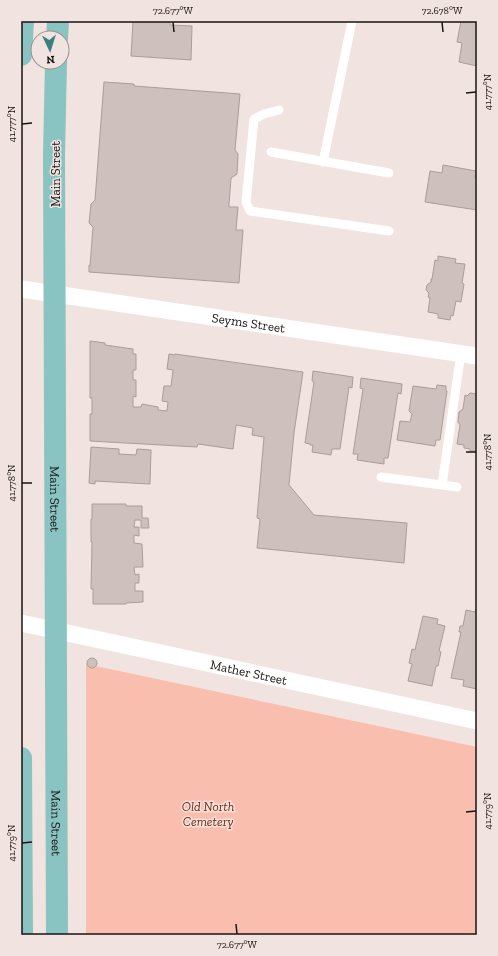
<svg xmlns="http://www.w3.org/2000/svg" width="498" height="956" viewBox="0 0 498 956" font-family="'Zilla Slab',serif">
  <style>
    .green { fill: #f9bead }
    .building { fill: #cec1bd; stroke: #aa9d99 }
    .lines { fill: none; stroke-linecap: round; stroke-linejoin: round }
    .lane { stroke: #fff; stroke-width: 9 }
    .street { stroke: #fff; stroke-width: 17 }
    .primary { stroke: #89c3c2; stroke-width: 22 }
    .ticks { fill: none; stroke: #191513; stroke-width: 1.5 }
    .labels { text-anchor: middle; dominant-baseline: central; stroke-width: 3; stroke-linejoin: round; paint-order: stroke }
    .street-label { font-size: 13px; fill: #191513; stroke: #f1e3df }
    .park-label { font-size: 13px; font-style: italic; fill: #79260a; stroke: #f1e3df }
    .neatline { fill: none; stroke: #191513; stroke-width: 1.5 }
    .ticks-label { font-size: 10px; text-anchor: middle; fill: #191513 }
  </style>
  <rect width="100%" height="100%" fill="#f1e3df"/>
  <path class="green" d="M 86,664 L 477,747 L 477,935 L 86,935 Z"/>
  <path class="building" d="M 133,21 L 170,21 L 170,25 L 192,26 L 191,60 L 131,56 Z
    M 461,21 L 477,21 L 477,66 L 459,62 L 462,43 L 457,42 Z
    M 104,82 L 134,84 L 134,86 L 240,94 L 235,150 L 238,154 L 237,174 L 231,178 L 229,204 L 229,207 L 238,207 L 236,230 L 243,230 L 239,283 L 89,272 L 89,265 L 90,266 L 93,227 L 89,223 L 91,204 L 95,200 Z
    M 443,165 L 476,171 L 475,178 L 477,178 L 477,210 L 425,202 L 430,171 L 442,173 Z
    M 438,256 L 456,259 L 455,263 L 465,264 L 462,283 L 464,284 L 461,302 L 456,301 L 453,316 L 451,315 L 450,320 L 438,318 L 438,314 L 428,312 L 430,298 L 428,297 L 429,293 L 426,290 L 427,285 L 431,282 L 431,279 L 432,279 L 435,260 L 438,261 Z
    M 90,341 L 105,343 L 105,345 L 133,349 L 133,354 L 136,354 L 136,370 L 133,370 L 133,380 L 136,380 L 136,397 L 133,396 L 133,407 L 141,407 L 142,404 L 158,407 L 158,410 L 167,411 L 168,402 L 162,401 L 164,386 L 171,386 L 173,370 L 167,369 L 169,354 L 175,355 L 175,354 L 303,372 L 294,433 L 289,485 L 314,515 L 407,523 L 404,563 L 257,548 L 260,519 L 257,518 L 264,437 L 252,435 L 253,428 L 236,425 L 233,449 L 198,444 L 197,447 L 90,441 L 90,414 L 92,414 L 92,398 L 90,398 Z
    M 313,371 L 353,377 L 352,388 L 349,387 L 340,449 L 332,449 L 331,455 L 312,452 L 313,445 L 310,445 L 310,444 L 305,443 L 314,382 L 312,381 Z
    M 361,378 L 402,384 L 401,394 L 398,393 L 388,458 L 384,458 L 384,464 L 357,460 L 358,454 L 353,454 L 363,389 L 360,388 Z
    M 437,385 L 446,386 L 446,390 L 447,391 L 440,440 L 436,440 L 435,446 L 397,440 L 400,421 L 410,422 L 412,414 L 409,411 L 413,386 L 436,389 Z
    M 470,393 L 477,394 L 477,393 L 477,451 L 470,451 L 470,449 L 464,448 L 464,445 L 457,444 L 460,425 L 458,422 L 459,412 L 463,409 L 465,395 L 467,396 Z
    M 91,447 L 119,449 L 119,454 L 136,455 L 137,449 L 151,450 L 150,484 L 95,481 L 95,484 L 89,483 Z
    M 92,504 L 126,504 L 126,506 L 142,506 L 142,518 L 148,518 L 149,528 L 141,528 L 141,520 L 135,520 L 134,527 L 139,527 L 139,536 L 134,535 L 134,543 L 142,544 L 143,567 L 134,567 L 135,575 L 139,574 L 139,583 L 135,583 L 135,591 L 143,591 L 143,602 L 126,603 L 126,604 L 93,604 L 93,589 L 91,589 L 92,542 L 91,542 L 91,519 L 92,519 Z
    M 477,608 L 477,689 L 463,686 L 464,680 L 451,678 L 461,632 L 459,632 L 460,626 L 463,626 L 466,610 L 475,612 L 476,609 Z
    M 423,616 L 438,619 L 437,624 L 445,626 L 439,651 L 441,652 L 438,666 L 436,666 L 432,686 L 408,681 L 412,664 L 409,663 L 412,649 L 415,650 Z
    M87 663a5 5 0 1 1 10 0a5 5 0 1 1-10 0Z"/>
  <g class="lines">
    <path class="lane" d="M 279,110 L 264,114 L 254,119 L 246,202 L 250,211 L 389,231
      M 271,152 L 389,173
      M 323,162 L 352,21
      M 381,477 L 457,487
      M 442,485 L 461,353"/>
    <g class="street">
      <path id="s1" d="M 21,289 L 477,356"/>
      <path id="s2" d="M 21,623 L 477,721"/>
    </g>
    <g class="primary">
      <path d="M 57,38 L 58,21"/>
      <path d="M 21,55 L 23,21"/>
      <path id="s3" d="M 56,62 L 54,155 L 57,935"/>
      <path d="M 21,758 L 22,935"/>
    </g>
  </g>
  <path class="ticks" d="M 173,22 L 174,32M 442,22 L 443,32M 466,93 L 476,92M 22,124 L 32,123M 466,452 L 476,452M 22,483 L 32,483M 466,812 L 476,811M 22,843 L 32,842M 236,924 L 237,934"/>
  <g class="labels">
    <g class="street-label">
      <text transform="translate(55 174) rotate(-90)">Main Street</text>
      <text stroke="none"><textPath href="#s1" startOffset="230">Seyms Street</textPath></text>
      <text stroke="none"><textPath href="#s3" startOffset="437">Main Street</textPath></text>
      <text stroke="none"><textPath href="#s2" startOffset="233">Mather Street</textPath></text>
      <text stroke="none"><textPath href="#s3" startOffset="761">Main Street</textPath></text>
    </g>
    <g class="park-label">
      <text x="208" y="806">Old North<tspan x="208" dy="15">Cemetery</tspan></text>
    </g>
  </g>
  <rect width="498" height="956" fill="none" stroke="#f1e3df" stroke-width="44"/>
  <g transform="translate(50 50) rotate(176)"><circle r="19" fill="#f1e3df" stroke="#9b918d"/>
  <path d="M0-3L7 15L0 10L-7 15Z" fill="#388180"/>
  <text y="-6" font-size="11" font-weight="bold" text-anchor="middle" fill="#191513">N</text>
  </g>
  <rect x="22" y="22" width="454" height="912" class="neatline"/>
  <g class="ticks-label">
    <text x="173" y="14">72.677°W</text>
    <text x="442" y="14">72.678°W</text>
    <text transform="translate(487 92) rotate(-90)" y="4">41.777°N</text>
    <text transform="translate(11 124) rotate(-90)" y="4">41.777°N</text>
    <text transform="translate(487 452) rotate(-90)" y="4">41.778°N</text>
    <text transform="translate(11 483) rotate(-90)" y="4">41.778°N</text>
    <text transform="translate(487 811) rotate(-90)" y="4">41.779°N</text>
    <text transform="translate(11 843) rotate(-90)" y="4">41.779°N</text>
    <text x="237" y="948">72.677°W</text>
  </g>
</svg>
